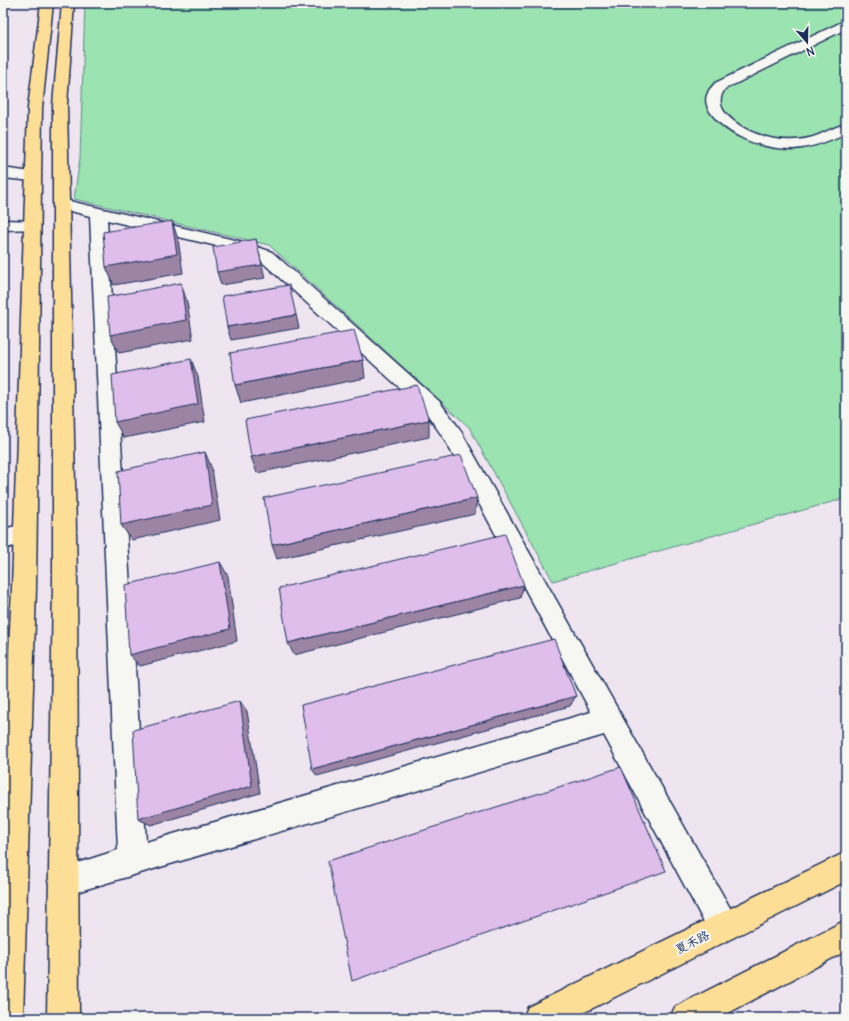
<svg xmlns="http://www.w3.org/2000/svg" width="849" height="1021" viewBox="0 0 849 1021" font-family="Delius,'LXGW WenKai TC',sans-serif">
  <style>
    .green { fill: #9be3b1; stroke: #5b8988 }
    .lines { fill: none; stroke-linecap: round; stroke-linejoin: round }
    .minor-casing { stroke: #1b2f5e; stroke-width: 3 }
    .major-casing { stroke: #1b2f5e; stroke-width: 3 }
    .minor { fill: #f6f6f2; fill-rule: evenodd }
    .major { fill: #fdde96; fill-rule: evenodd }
    .shaded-wall { fill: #9c85a4; stroke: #1b2f5e }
    .building { fill: #dfbeeb; stroke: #1b2f5e }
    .labels { text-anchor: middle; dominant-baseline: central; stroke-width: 4; stroke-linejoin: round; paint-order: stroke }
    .near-street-label { font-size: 12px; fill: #1b2f5e; stroke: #f6f6f2 }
  </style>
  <rect width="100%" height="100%" fill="#efe5f0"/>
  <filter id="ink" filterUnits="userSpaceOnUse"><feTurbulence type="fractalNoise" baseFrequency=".025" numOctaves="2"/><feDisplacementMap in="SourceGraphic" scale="8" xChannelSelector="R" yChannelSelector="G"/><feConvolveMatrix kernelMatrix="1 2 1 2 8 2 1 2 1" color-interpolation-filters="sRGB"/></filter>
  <g filter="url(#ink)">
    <path class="green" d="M 85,3 L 846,3 L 846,498 L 553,581 L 469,427 L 269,245 L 74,199 L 80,158 Z"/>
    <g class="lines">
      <defs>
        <path id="minor" d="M 846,20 L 846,29 L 725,89 C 719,97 719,106 726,114 C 745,135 781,145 809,138 C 822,135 833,127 846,124 L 846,133 C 829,141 812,148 793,149 C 763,149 729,138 711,113 C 707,107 704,100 708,93 C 709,89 713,86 715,83 Z
          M 3,168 L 38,173 L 41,176 L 38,179 L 33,181 L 3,178 Z
          M 61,199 L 243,242 L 272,252 L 439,401 L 459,428 L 734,915 L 738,926 L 734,937 L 723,941 L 712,937 L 604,735 L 63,896 L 53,891 L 48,881 L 53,871 L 118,850 L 90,216 L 55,207 L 53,204 L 55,201 ZM 107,220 L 238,251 L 260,260 L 425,411 L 445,440 L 591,712 L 146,842 Z
          M 3,220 L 38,221 L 40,225 L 38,229 L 3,230 Z
          M 25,524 L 33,527 L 36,534 L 33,541 L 3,549 L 3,529 Z"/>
        <path id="major" d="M 41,3 L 53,3 L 42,108 L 36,588 L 23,1018 L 3,1018 L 3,775 L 12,588 L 28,108 Z
          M 62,3 L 74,3 L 67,105 L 77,579 L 79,1018 L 47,1018 L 53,579 L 53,105 Z
          M 846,852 L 846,881 L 573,1018 L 523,1018 L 528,1007 Z
          M 846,920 L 846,951 L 719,1018 L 670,1018 L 675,1007 Z"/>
      </defs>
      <use href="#minor" class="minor-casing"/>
      <use href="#major" class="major-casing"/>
      <use href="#minor" class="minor"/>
      <use href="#major" class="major"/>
    </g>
    <path class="shaded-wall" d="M 172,221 L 178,239 L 183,273 L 114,285 L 106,267 Z
      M 256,239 L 265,278 L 221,285 L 217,272 Z
      M 181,283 L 187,302 L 193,339 L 119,353 L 110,335 Z
      M 296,315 L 299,328 L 231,340 L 227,327 Z
      M 191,359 L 198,377 L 205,422 L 124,438 L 115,422 Z
      M 363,360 L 365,378 L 241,403 L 235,385 Z
      M 429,420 L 429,437 L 257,473 L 251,457 Z
      M 205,452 L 212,469 L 220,520 L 132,540 L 121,525 Z
      M 477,498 L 475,514 L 277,559 L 272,545 Z
      M 220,562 L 228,576 L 237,641 L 140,666 L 129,655 Z
      M 524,585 L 520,598 L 294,655 L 288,643 Z
      M 576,696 L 570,706 L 317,776 L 312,769 Z
      M 240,701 L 247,711 L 260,793 L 151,825 L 138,819 Z"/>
    <path class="building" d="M 172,221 L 177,254 L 106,267 L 103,232 Z
      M 256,239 L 262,265 L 217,272 L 213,247 Z
      M 181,283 L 186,320 L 110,335 L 107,297 Z
      M 289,285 L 296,315 L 227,327 L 222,296 Z
      M 354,330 L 363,360 L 235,385 L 230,353 Z
      M 191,359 L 198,404 L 115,422 L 112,375 Z
      M 417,385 L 429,420 L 251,457 L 245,420 Z
      M 205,452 L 212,505 L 121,525 L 118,471 Z
      M 461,455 L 477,498 L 272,545 L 264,498 Z
      M 505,534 L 524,585 L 288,643 L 279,588 Z
      M 220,562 L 230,629 L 129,655 L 125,585 Z
      M 554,639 L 576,696 L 312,769 L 301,705 Z
      M 240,701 L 252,786 L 138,819 L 133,730 Z
      M 621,767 L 666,871 L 352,981 L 328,861 Z"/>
  </g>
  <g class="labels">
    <g class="near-street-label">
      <text transform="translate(692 942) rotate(-27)">夏禾路</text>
    </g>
  </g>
  <rect width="849" height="1021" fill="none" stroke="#f6f6f2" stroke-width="16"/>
  <rect x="8" y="8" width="833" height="1005" fill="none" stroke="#1b2f5e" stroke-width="1.5" filter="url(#ink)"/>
  <g transform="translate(807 42) rotate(160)" stroke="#f6f6f2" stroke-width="3" paint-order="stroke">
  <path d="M0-3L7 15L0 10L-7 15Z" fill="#1b2f5e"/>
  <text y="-6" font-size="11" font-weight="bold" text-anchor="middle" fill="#1b2f5e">N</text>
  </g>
</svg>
